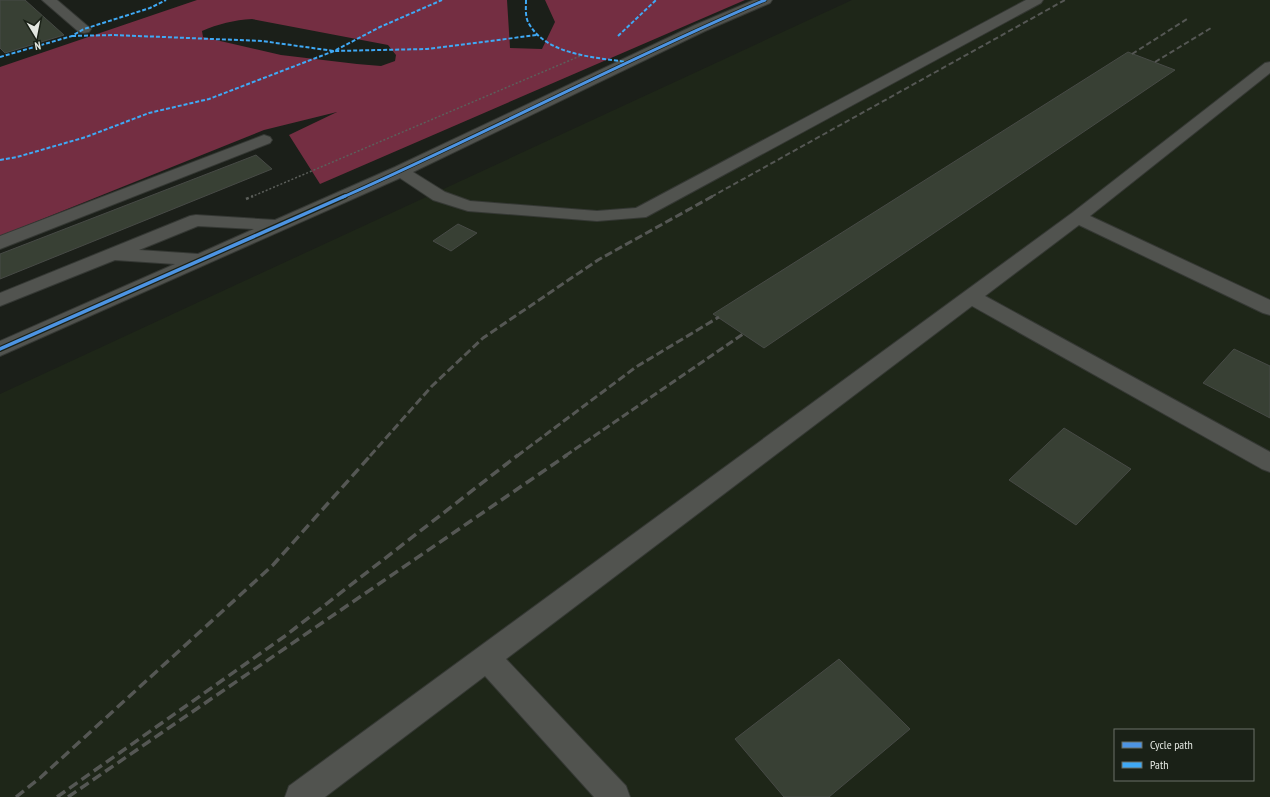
<svg xmlns="http://www.w3.org/2000/svg" width="1270" height="797" viewBox="0 0 1270 797" font-family="'PT Sans Narrow',sans-serif">
  <style>
    .built { fill: #1e2618; fill-rule: evenodd }
    .forest { fill: #742e42; fill-rule: evenodd }
    .building { fill: #384034; stroke: #474a46 }
    .lines { fill: none; stroke-linecap: round; stroke-linejoin: round }
    .minor-casing { stroke: #353834; stroke-width: 2 }
    .path-far1 { stroke: #5c5f5b; stroke-width: 1.5; stroke-dasharray: 2 2; stroke-linecap: butt }
    .path { stroke: #5c5f5b; stroke-width: 2.5; stroke-dasharray: 3 3; stroke-linecap: butt }
    .minor { fill: #51534f; fill-rule: evenodd }
    .rail-far2 { stroke: #555754; stroke-width: 2; stroke-dasharray: 5.5 3; stroke-linecap: butt }
    .rail-far1 { stroke: #555754; stroke-width: 3; stroke-dasharray: 8 3.5; stroke-linecap: butt }
    .rail { stroke: #555754; stroke-width: 3.5; stroke-dasharray: 10 5; stroke-linecap: butt }
    .quiet { stroke: #3fa9f5; stroke-width: 2; stroke-dasharray: 4 2; stroke-linecap: butt }
    .cycleway-far1-casing { stroke: #1a2117; stroke-width: 4.5 }
    .cycleway-casing { stroke: #1a2117; stroke-width: 6 }
    .cycleway-far1 { stroke: #4d94e3; stroke-width: 3 }
    .cycleway { stroke: #4d94e3; stroke-width: 3.5 }
  </style>
  <rect width="100%" height="100%" fill="#1b1f19"/>
  <path class="built" d="M 852,0 L 1270,0 L 1270,797 L 0,797 L 0,394 ZM 1115,730 L 1253,730 L 1253,780 L 1115,780 Z"/>
  <path class="forest" d="M 197,0 L 507,0 L 510,48 L 542,49 L 555,22 L 545,0 L 745,0 L 320,184 L 289,135 L 337,112 L 264,130 L 0,236 L 0,67 ZM 252,19 L 388,45 L 396,55 L 395,61 L 381,66 L 357,64 L 281,55 L 203,37 L 202,31 C 218,24 234,20 252,19 Z"/>
  <path class="building" d="M 0,0 L 25,0 L 64,35 L 5,53 L 0,48 Z
    M 1128,52 L 1175,70 L 764,348 L 713,314 Z
    M 256,155 L 272,169 L 0,279 L 0,254 Z
    M 458,224 L 477,233 L 451,251 L 433,241 Z
    M 1234,349 L 1270,366 L 1270,418 L 1203,383 Z
    M 1064,428 L 1131,469 L 1076,525 L 1009,480 Z
    M 839,659 L 910,729 L 829,797 L 784,797 L 735,739 Z"/>
  <g class="lines">
    <defs>
      <path id="minor" d="M 42,0 L 57,0 L 91,29 L 89,32 L 84,33 L 79,32 Z
        M 754,0 L 772,0 L 770,3 L 705,31 L 413,172 L 445,192 L 470,201 L 597,211 L 636,208 L 1026,0 L 1043,0 L 1041,3 L 646,217 L 597,221 L 468,211 L 433,200 L 400,178 L 0,356 L 0,341 L 175,264 L 115,260 L 0,306 L 0,293 L 190,216 L 196,215 L 275,220 L 395,167 L 695,25 ZM 198,226 L 254,229 L 198,254 L 139,250 Z
        M 1270,62 L 1270,73 L 1090,216 L 1270,300 L 1270,315 L 1263,313 L 1079,225 L 985,296 L 1270,452 L 1270,472 L 1262,469 L 972,306 L 506,659 L 626,786 L 630,797 L 594,797 L 485,676 L 325,797 L 285,797 L 289,786 L 1072,213 L 1265,63 Z
        M 264,135 L 270,137 L 272,140 L 270,143 L 0,249 L 0,236 Z"/>
    </defs>
    <use href="#minor" class="minor-casing"/>
    <path class="path-far1" d="M 251,197 L 580,56"/>
    <path class="path" d="M 246,199 L 253,196"/>
    <use href="#minor" class="minor"/>
    <path class="rail-far2" d="M 1132,54 L 1187,19
      M 1155,62 L 1211,28
      M 711,197 L 1065,0"/>
    <path class="rail-far1" d="M 370,456 L 432,386 L 483,338 L 598,260 L 713,196
      M 517,456 L 636,367 L 719,317
      M 565,456 L 743,334"/>
    <path class="rail" d="M 16,797 L 40,778 L 273,565 L 371,455
      M 57,797 L 285,636 L 518,455
      M 68,797 L 567,455"/>
    <path class="quiet" d="M 526,0 C 526,7 525,15 528,22 C 545,55 594,57 626,62
      M 72,36 L 114,35 L 262,41 L 334,51 L 427,49 L 537,35
      M 618,36 L 656,0
      M 0,57 L 72,36 L 84,29 L 150,8 L 166,0
      M 0,160 L 17,157 L 86,137 L 149,113 L 209,99 L 334,51 L 380,27 L 442,0"/>
    <defs>
      <path id="cycleway-far1" d="M 343,197 C 485,134 622,61 765,0"/>
      <path id="cycleway" d="M 0,349 L 345,196"/>
    </defs>
    <use href="#cycleway-far1" class="cycleway-far1-casing"/>
    <use href="#cycleway" class="cycleway-casing"/>
    <use href="#cycleway-far1" class="cycleway-far1"/>
    <use href="#cycleway" class="cycleway"/>
  </g>
  <rect x="1114" y="729" width="140" height="52" fill="#1a2117" stroke="#6a7068"/>
  <rect x="1122" y="742" width="20" height="6" fill="#4d94e3" stroke="#6a7068"/>
  <text x="1150" y="749" font-size="12" fill="#e3e7e1">Cycle path</text>
  <rect x="1122" y="762" width="20" height="6" fill="#3fa9f5" stroke="#6a7068"/>
  <text x="1150" y="769" font-size="12" fill="#e3e7e1">Path</text>
  <g transform="translate(36 36) rotate(170)" stroke="#1a2117" stroke-width="3" paint-order="stroke">
  <path d="M0-3L7 15L0 10L-7 15Z" fill="#e3e7e1"/>
  <text y="-6" font-size="11" font-weight="bold" text-anchor="middle" fill="#e3e7e1">N</text>
  </g>
</svg>
